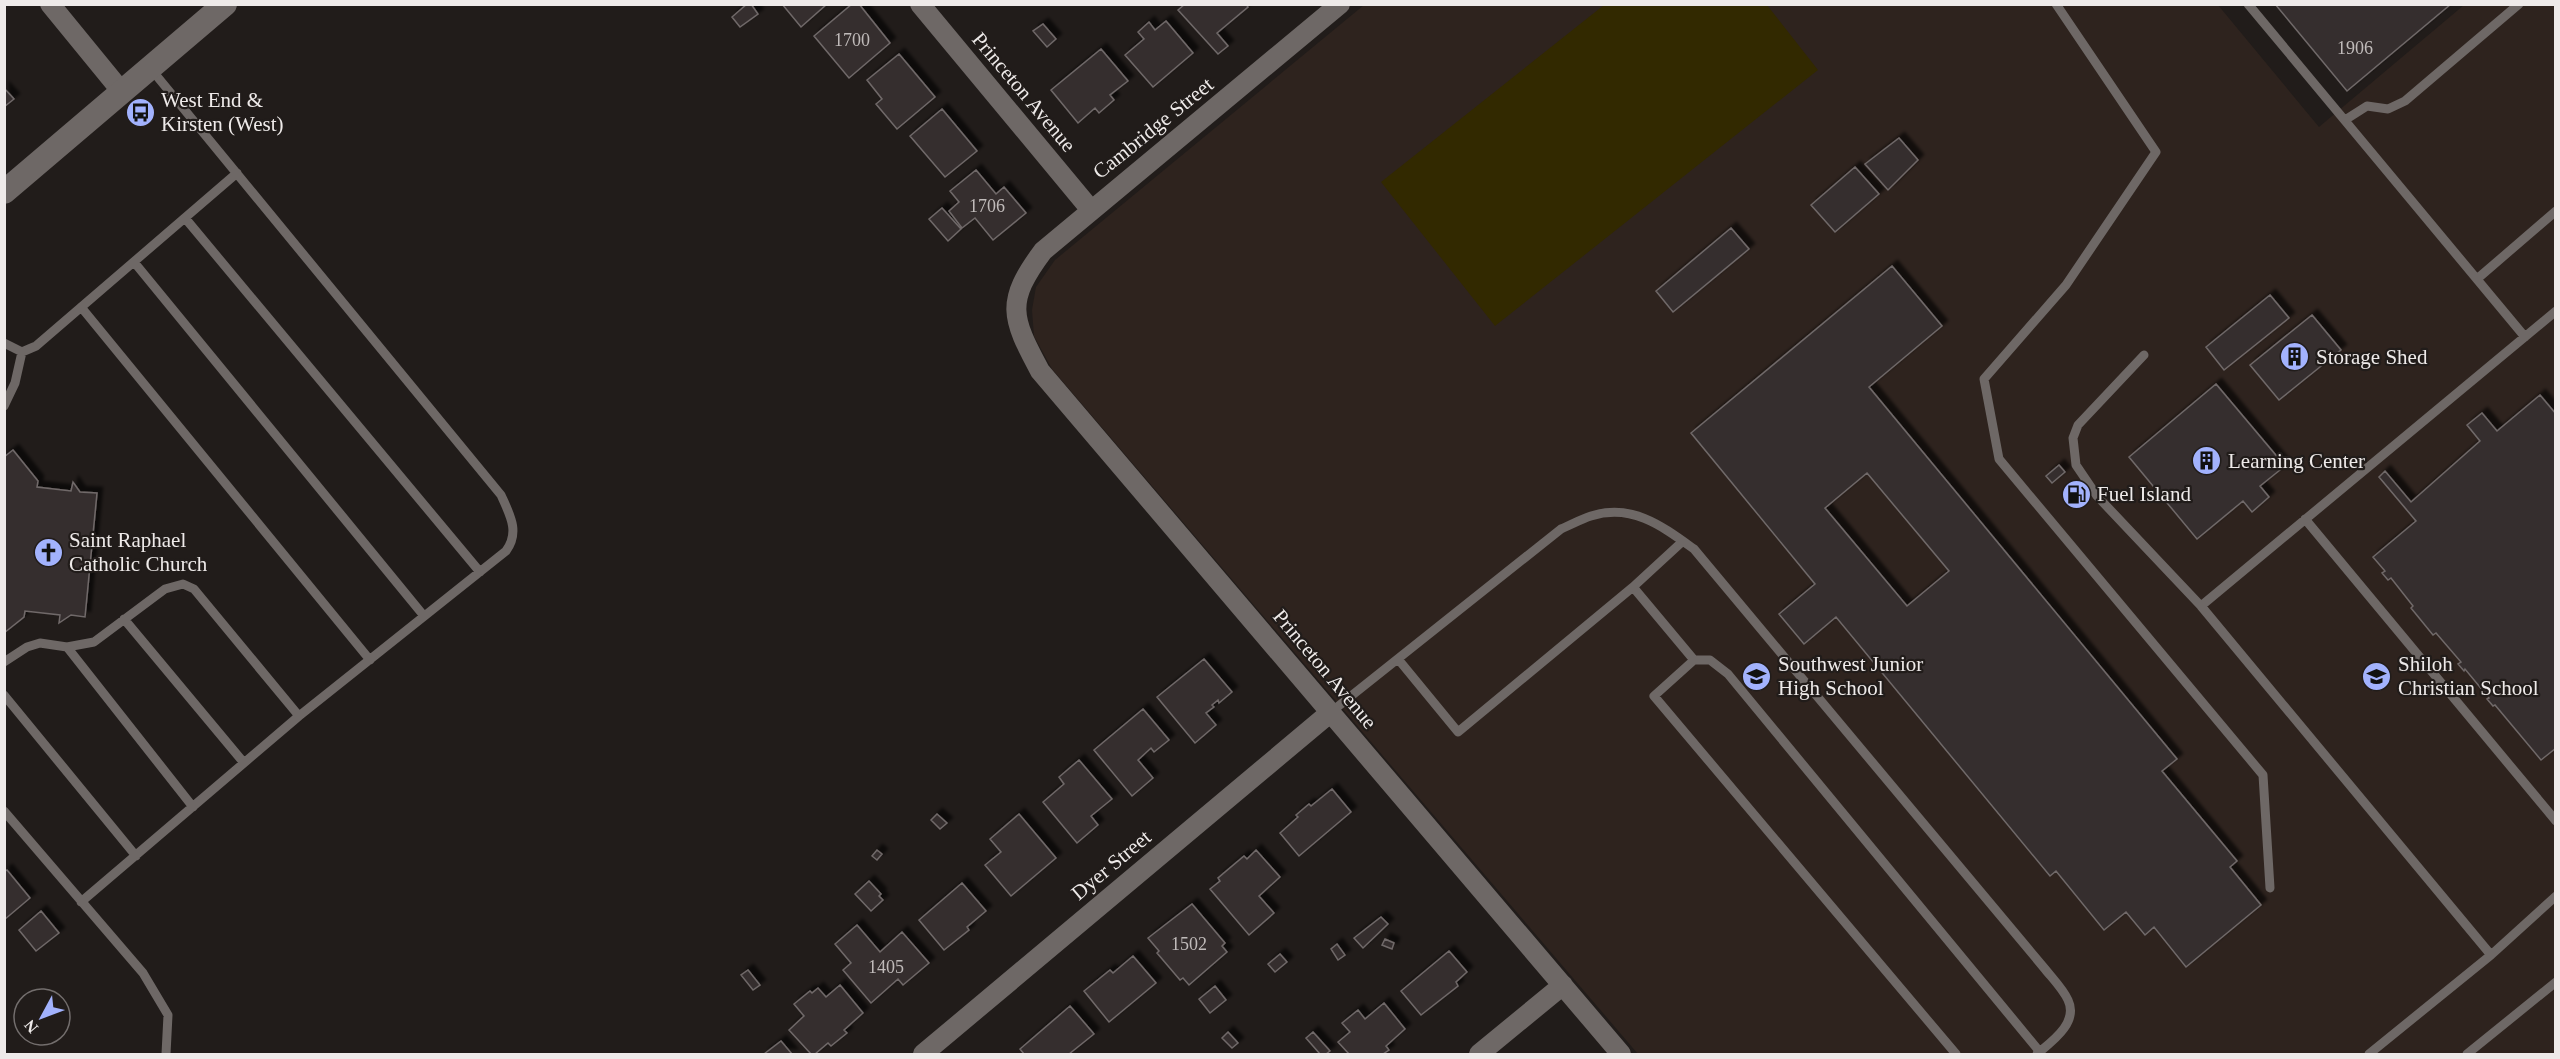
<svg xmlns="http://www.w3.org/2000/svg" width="2560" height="1059" viewBox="0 0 2560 1059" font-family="'Times New Roman',serif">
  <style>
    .built { fill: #2e231e }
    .green { fill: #322900 }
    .building { fill: #352f2f; stroke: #706969; stroke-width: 1.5; fill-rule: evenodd; filter: url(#shadow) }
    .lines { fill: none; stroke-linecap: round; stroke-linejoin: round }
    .service { stroke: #6e6866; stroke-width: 9 }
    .minor { stroke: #6e6866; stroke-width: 20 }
    .tertiary { stroke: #6e6866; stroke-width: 24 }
    .labels { text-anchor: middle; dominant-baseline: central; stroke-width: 4.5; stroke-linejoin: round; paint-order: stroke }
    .number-label { font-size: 18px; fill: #c0bbba }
    .street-label { font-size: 21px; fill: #eeeae9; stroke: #211c1a }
    .poi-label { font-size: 21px; fill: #eeeae9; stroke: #211c1a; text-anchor: start }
  </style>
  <defs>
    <filter id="shadow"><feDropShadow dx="5.5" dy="-5.5" stdDeviation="1.5" flood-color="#0009"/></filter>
  </defs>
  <rect width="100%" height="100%" fill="#211c1a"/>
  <path class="built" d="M 1364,5 L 2218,5 L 2319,127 L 2464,5 L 2555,5 L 2555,1054 L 1638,1054 L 1052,369 L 1034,336 L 1032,310 L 1036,287 L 1055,260 Z"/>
  <path class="green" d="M 1604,5 L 1767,5 L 1818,70 L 1495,326 L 1381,182 Z"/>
  <path class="building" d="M 747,4 L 751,4 L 758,14 L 740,27 L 732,17 Z
    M 782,4 L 827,4 L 801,27 Z
    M 852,4 L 859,4 L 890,43 L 849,78 L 814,36 Z
    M 1185,4 L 1246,4 L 1248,7 L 1217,33 L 1228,46 L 1218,54 L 1178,10 Z
    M 2275,4 L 2451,4 L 2347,91 Z
    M 1166,21 L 1193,53 L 1153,87 L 1125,55 L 1144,39 L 1138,32 L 1149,22 L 1155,30 Z
    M 1043,24 L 1056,39 L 1047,47 L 1033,31 Z
    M 1101,49 L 1128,81 L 1110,95 L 1114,100 L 1099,113 L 1095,108 L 1078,123 L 1051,90 Z
    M 899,54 L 935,97 L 897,129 L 876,104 L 882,99 L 867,80 Z
    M 4,88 L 14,99 L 4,107 Z
    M 942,109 L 977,151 L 945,177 L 910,136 Z
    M 1899,138 L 1918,160 L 1888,190 L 1865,164 Z
    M 1855,167 L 1879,194 L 1835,232 L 1811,205 Z
    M 976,170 L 996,194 L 1004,187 L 1026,213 L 993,240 L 975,218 L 962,228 L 949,211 L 959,202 L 950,191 Z
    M 942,208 L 961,229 L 948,241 L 929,219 Z
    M 1731,228 L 1749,249 L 1673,312 L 1656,291 Z
    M 1892,266 L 1942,326 L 1869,387 L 2177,759 L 2162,771 L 2237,861 L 2230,867 L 2261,905 L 2186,967 L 2154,927 L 2145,935 L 2126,912 L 2104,930 L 2056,871 L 2050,876 L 1836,617 L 1804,644 L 1779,614 L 1815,584 L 1691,433 ZM 1867,473 L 1949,571 L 1907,606 L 1825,508 Z
    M 2270,295 L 2289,318 L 2224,370 L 2206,347 Z
    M 2312,315 L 2341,350 L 2279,400 L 2250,365 Z
    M 2216,384 L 2285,466 L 2260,486 L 2269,497 L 2252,512 L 2243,501 L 2197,539 L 2129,457 Z
    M 2540,395 L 2556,414 L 2556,748 L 2541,760 L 2495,705 L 2493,706 L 2487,699 L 2489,698 L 2465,669 L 2464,671 L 2458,664 L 2461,662 L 2436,633 L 2433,635 L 2411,608 L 2413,606 L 2391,578 L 2388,580 L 2382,573 L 2385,571 L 2373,557 L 2416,521 L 2379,477 L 2385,471 L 2411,502 L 2480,441 L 2467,425 L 2482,413 L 2497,431 Z
    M 13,450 L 38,481 L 37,487 L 71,491 L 73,482 L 80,492 L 97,493 L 85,617 L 71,615 L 59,623 L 60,615 L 25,611 L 24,617 L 4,633 L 4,457 Z
    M 2059,465 L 2065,472 L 2052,483 L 2046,476 Z
    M 1204,659 L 1232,692 L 1219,703 L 1218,700 L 1212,705 L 1214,707 L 1206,713 L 1216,725 L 1195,743 L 1157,697 Z
    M 1143,709 L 1169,740 L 1154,752 L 1151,748 L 1138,760 L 1153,778 L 1132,796 L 1094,750 Z
    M 1079,760 L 1112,799 L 1091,816 L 1098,825 L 1077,843 L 1043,802 L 1064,784 L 1059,777 Z
    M 1332,789 L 1351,812 L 1299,856 L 1280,833 L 1298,817 L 1296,815 L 1309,804 L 1311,806 Z
    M 937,814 L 947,823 L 940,829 L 931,820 Z
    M 1019,814 L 1056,858 L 1011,896 L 985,865 L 1001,852 L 990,839 Z
    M 877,850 L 882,854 L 877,860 L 872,856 Z
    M 1256,850 L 1280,877 L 1259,896 L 1274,913 L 1249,935 L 1210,889 L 1220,881 L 1218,878 L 1244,856 L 1247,859 Z
    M 7,870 L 30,898 L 4,920 L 4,872 Z
    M 869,881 L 881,894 L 879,896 L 883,900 L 871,911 L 855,894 Z
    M 962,883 L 986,911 L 967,927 L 969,930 L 944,950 L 919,920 Z
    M 1192,904 L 1225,943 L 1222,946 L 1227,952 L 1189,985 L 1183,978 L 1180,980 L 1157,953 L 1159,951 L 1148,938 Z
    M 41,911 L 59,933 L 36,951 L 19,930 Z
    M 1381,917 L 1388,924 L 1363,948 L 1354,938 Z
    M 857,925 L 880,952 L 902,932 L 929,963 L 903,985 L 898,979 L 871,1003 L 843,970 L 851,963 L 835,944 Z
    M 1385,939 L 1394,943 L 1392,949 L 1382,945 Z
    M 1337,944 L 1345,955 L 1338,960 L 1331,949 Z
    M 1449,951 L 1467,972 L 1456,982 L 1458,986 L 1421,1015 L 1401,991 Z
    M 1280,954 L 1287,962 L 1275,972 L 1268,964 Z
    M 1133,956 L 1156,983 L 1109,1022 L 1084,991 L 1110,970 L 1113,973 Z
    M 748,970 L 760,985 L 753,990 L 741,975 Z
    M 840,985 L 863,1013 L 844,1030 L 847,1033 L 831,1046 L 828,1043 L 815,1054 L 811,1054 L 789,1030 L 804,1016 L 794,1004 L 810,991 L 812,993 L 818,988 L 826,997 Z
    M 1215,986 L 1226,1000 L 1210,1013 L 1199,999 Z
    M 1384,1003 L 1405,1029 L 1386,1046 L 1389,1050 L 1383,1054 L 1349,1054 L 1338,1042 L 1350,1032 L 1342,1023 L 1358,1010 L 1365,1019 Z
    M 1070,1006 L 1094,1034 L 1069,1054 L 1024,1054 L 1020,1049 Z
    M 1228,1032 L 1238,1043 L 1232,1048 L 1222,1038 Z
    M 1313,1032 L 1330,1051 L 1326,1054 L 1320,1054 L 1306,1038 Z
    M 781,1041 L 792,1054 L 764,1054 Z"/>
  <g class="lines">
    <path class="service" d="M 2056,4 L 2156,152 L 2066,285 L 1984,379 L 1999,459 L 2263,775 L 2270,888
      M 2248,4 L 2525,337
      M 151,69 L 501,495 C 510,515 520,532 506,551 L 299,716
      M 2345,120 L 2367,106 L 2388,109 L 2405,101 L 2519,4
      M 185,218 L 480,572
      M 134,262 L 424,616
      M 2477,279 L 2556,211
      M 81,307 L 370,660
      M 4,343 L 22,352 L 36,346 L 237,173
      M 2144,355 L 2078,425 L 2073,438 L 2076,465 L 2097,496 L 2201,606
      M 4,406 L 15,383 L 22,352
      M 2305,519 L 2556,821
      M 1683,541 L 1633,587 L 1694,660
      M 124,619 L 244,763
      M 67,647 L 193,807
      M 1398,659 L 1458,732 L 1633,587
      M 4,662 L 27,647 L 40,643 L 67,647 L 94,642 L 165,589 L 183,584 L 194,589 L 299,716 L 81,902
      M 4,695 L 136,856
      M 1331,712 L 1561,529 C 1571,525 1581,519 1591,516 C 1632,503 1662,526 1694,549 L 2045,969 C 2053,979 2063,989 2068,1000 C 2079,1023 2051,1042 2037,1054
      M 4,811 L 143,973 L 168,1015 L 166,1054
      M 2491,955 L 2556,896
      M 1956,1054 L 1654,696 L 1694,660 L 1710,660 L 1728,674 L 2040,1052
      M 2369,1054 L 2491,955 L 2201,606 L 2556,311
      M 2467,1054 L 2556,982"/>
    <path class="minor" d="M 50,4 L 122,92
      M 920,4 L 1091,210
      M 1340,4 L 1043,251 C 1005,302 1011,317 1040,371 L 1621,1054
      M 923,1054 L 1331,712
      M 1479,1054 L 1563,985"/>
    <path class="tertiary" d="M 4,192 L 225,4"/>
  </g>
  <defs>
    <symbol id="bus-disc" viewBox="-11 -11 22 22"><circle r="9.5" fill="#a2b2fd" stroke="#211c1a"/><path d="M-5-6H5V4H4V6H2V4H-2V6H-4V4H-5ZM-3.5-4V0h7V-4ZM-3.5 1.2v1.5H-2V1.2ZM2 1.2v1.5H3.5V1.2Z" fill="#111"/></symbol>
    <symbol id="building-disc" viewBox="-11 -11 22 22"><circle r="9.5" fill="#a2b2fd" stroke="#211c1a"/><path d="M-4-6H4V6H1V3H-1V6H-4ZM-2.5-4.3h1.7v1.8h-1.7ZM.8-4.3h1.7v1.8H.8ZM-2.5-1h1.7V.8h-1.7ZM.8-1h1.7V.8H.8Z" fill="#111"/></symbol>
    <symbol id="fuel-disc" viewBox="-11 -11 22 22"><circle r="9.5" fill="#a2b2fd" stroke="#211c1a"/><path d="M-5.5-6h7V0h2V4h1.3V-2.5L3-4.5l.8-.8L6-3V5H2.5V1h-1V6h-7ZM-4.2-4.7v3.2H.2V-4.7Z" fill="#111"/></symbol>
    <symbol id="church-disc" viewBox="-11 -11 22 22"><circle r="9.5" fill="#a2b2fd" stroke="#211c1a"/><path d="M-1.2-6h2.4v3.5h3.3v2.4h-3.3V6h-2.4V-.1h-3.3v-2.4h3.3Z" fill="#111"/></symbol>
    <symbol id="school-disc" viewBox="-11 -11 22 22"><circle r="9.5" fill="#a2b2fd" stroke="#211c1a"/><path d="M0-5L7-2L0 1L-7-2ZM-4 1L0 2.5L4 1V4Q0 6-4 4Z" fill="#111"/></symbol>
  </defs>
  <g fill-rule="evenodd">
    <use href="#bus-disc" x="124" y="96" width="33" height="33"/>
    <use href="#building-disc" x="2278" y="340" width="33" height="33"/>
    <use href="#building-disc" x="2190" y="444" width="33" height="33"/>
    <use href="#fuel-disc" x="2060" y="478" width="33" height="33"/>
    <use href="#church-disc" x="32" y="536" width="33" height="33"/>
    <use href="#school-disc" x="1740" y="660" width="33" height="33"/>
    <use href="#school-disc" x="2360" y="660" width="33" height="33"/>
  </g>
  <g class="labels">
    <g class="number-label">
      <text x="852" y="40">1700</text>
      <text x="2355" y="48">1906</text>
      <text x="987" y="206">1706</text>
      <text x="1189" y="944">1502</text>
      <text x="886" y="967">1405</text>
    </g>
    <g class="street-label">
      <text transform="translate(1024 92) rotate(50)">Princeton Avenue</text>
      <text transform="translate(1153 128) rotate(-39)">Cambridge Street</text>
      <text transform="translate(1325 669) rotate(50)">Princeton Avenue</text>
      <text transform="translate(1111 865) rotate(-40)">Dyer Street</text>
    </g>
    <g class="poi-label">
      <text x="161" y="100">West End &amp;<tspan x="161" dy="24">Kirsten (West)</tspan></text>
      <text x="2316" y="357">Storage Shed</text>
      <text x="2228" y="461">Learning Center</text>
      <text x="2097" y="494">Fuel Island</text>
      <text x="69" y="540">Saint Raphael<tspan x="69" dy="24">Catholic Church</tspan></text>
      <text x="1778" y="664">Southwest Junior<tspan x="1778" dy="24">High School</tspan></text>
      <text x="2398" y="664">Shiloh<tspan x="2398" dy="24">Christian School</tspan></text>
    </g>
  </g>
  <rect width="2560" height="1059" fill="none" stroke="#eeeae9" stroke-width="12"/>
  <g transform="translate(42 1017) rotate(229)"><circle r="28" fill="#211c1a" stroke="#736e6d" stroke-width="1.5"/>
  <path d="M0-4.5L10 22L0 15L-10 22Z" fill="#a2b2fd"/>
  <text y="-9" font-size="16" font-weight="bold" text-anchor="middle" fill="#eeeae9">N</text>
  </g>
</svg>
